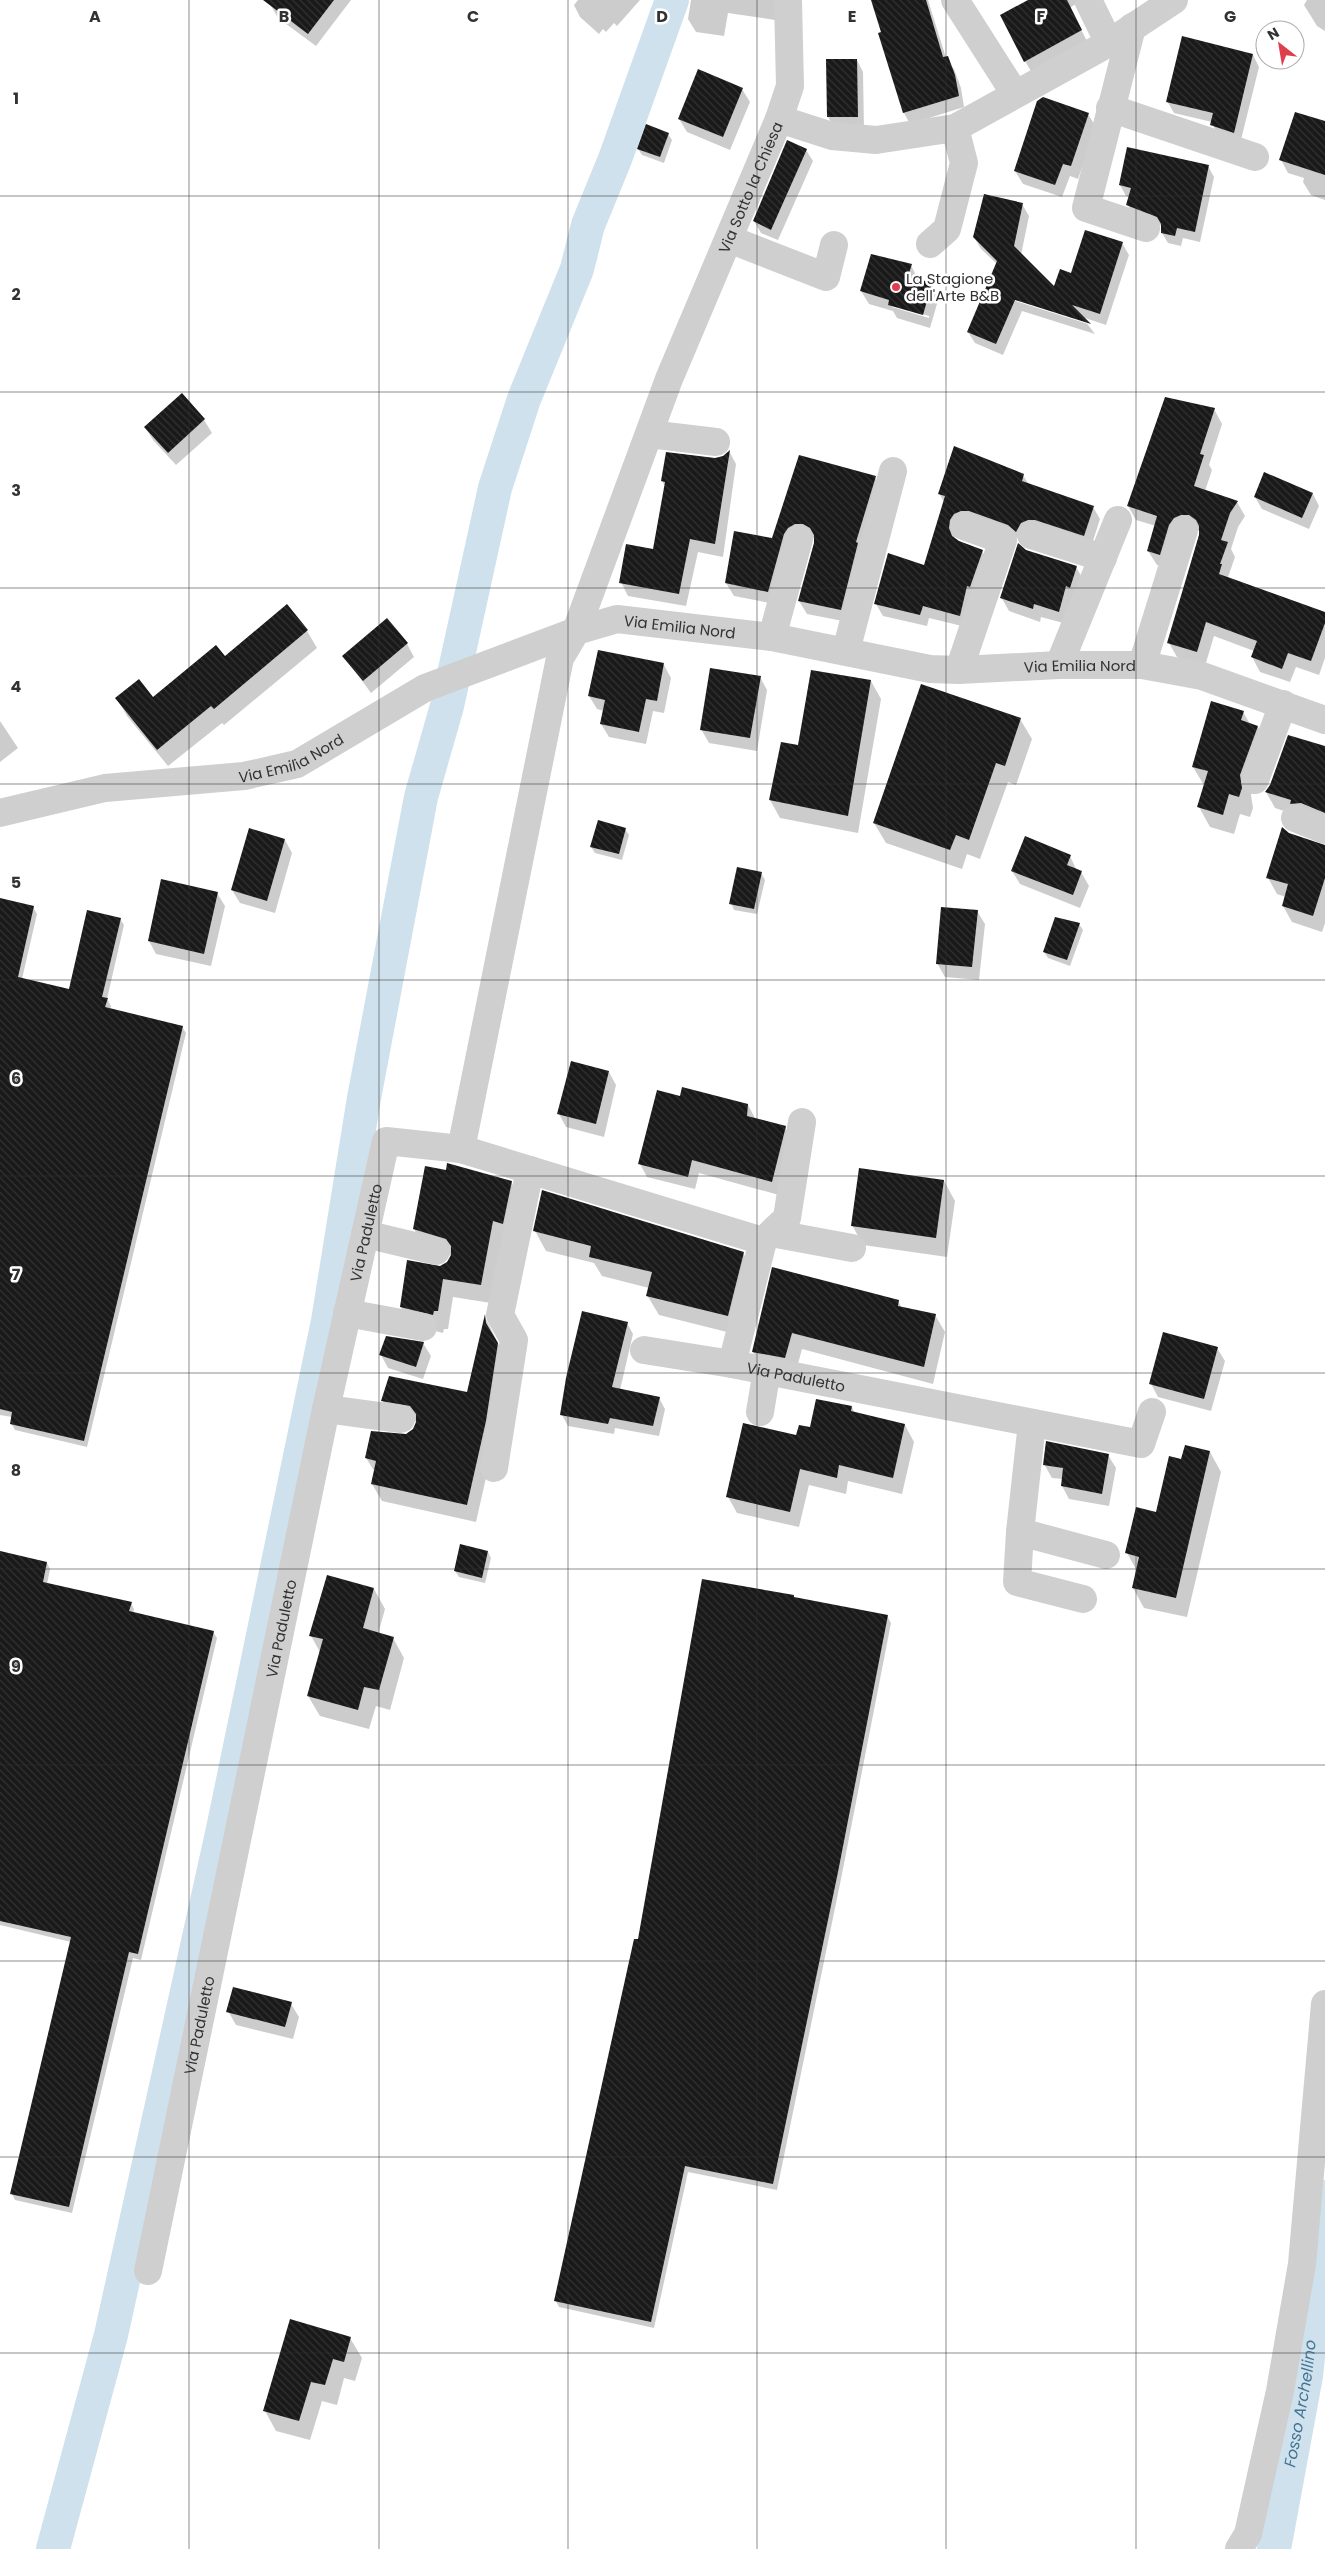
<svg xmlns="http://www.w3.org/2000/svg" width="1325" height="2549" viewBox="0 0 1325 2549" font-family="Poppins,sans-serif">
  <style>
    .shadow { fill: #0003; fill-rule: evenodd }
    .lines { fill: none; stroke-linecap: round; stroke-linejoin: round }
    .canal { stroke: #cfe1ec; stroke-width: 34 }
    .building { fill: url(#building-back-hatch) }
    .minor { stroke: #cfcfcf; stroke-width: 28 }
    .grid { fill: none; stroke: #323232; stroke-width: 1; stroke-opacity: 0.55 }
    .poi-dot { fill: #df3f4b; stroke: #fff; stroke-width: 2 }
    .labels { text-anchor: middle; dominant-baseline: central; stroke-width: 5; stroke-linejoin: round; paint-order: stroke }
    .street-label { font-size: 15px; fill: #323232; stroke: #fff }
    .poi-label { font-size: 15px; fill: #323232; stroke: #fff; text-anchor: start }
    .water-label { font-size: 16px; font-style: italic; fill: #427493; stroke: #fff }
    .grid-label { font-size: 16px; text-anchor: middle; font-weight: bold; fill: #323232; stroke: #fff; stroke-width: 5; stroke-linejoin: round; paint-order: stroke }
  </style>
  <defs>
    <pattern id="building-back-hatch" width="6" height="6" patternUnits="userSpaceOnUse" patternTransform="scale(1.25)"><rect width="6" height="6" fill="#191919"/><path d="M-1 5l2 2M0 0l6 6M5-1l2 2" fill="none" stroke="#323232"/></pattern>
  </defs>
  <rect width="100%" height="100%" fill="#fff"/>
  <path class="shadow" d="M 273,0 L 351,0 L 316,46 L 278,18 L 270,4 Z
    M 578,0 L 640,0 L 617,26 L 614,23 L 606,32 L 603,29 L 599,34 L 580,17 L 574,5 Z
    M 691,0 L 778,0 L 775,20 L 728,13 L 724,36 L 696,32 L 688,19 Z
    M 872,0 L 928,0 L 946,58 L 954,69 L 961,88 L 964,107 L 910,124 L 904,113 Z
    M 1031,0 L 1081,0 L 1070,8 L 1088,43 L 1032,73 L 1025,61 Z
    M 1307,0 L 1325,0 L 1325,31 L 1317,26 L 1304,5 Z
    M 1253,55 L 1259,67 L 1240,144 L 1218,137 L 1212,122 L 1174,113 L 1167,101 Z
    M 857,60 L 863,72 L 864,129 L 835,129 L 828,117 Z
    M 742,89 L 750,102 L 730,150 L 687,132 L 679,119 Z
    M 1088,114 L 1096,127 L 1078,179 L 1070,176 L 1062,197 L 1023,184 L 1015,171 Z
    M 1325,122 L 1325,200 L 1311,195 L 1303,182 L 1304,178 L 1288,173 L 1281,160 Z
    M 668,134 L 672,140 L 664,163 L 642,155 L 638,149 Z
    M 806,150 L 813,161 L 778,240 L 761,233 L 754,221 Z
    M 1208,166 L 1214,177 L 1200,242 L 1183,238 L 1181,246 L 1168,243 L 1162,233 L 1162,226 L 1134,216 L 1128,205 L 1130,197 L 1126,196 L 1120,185 Z
    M 1022,204 L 1029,216 L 1021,255 L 1054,289 L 1072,274 L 1122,243 L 1129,255 L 1106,325 L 1082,317 L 1095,334 L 1022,311 L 1003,355 L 975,343 L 968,332 L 997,264 L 981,249 L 974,237 ZM 1010,297 L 1084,321 L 1088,324 L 1009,299 Z
    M 911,265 L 918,280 L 931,284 L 939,297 L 930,328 L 897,318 L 893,311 L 869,304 L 861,291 ZM 892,305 L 929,316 L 929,318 L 892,307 Z
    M 181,395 L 204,420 L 212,433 L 176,465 L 153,440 L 145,427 Z
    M 1214,409 L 1222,424 L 1209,465 L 1212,470 L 1205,491 L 1237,502 L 1245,516 L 1238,527 L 1231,549 L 1235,557 L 1228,577 L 1325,613 L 1325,658 L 1319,675 L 1296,667 L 1290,682 L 1260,672 L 1252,657 L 1254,651 L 1214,636 L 1205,666 L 1177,657 L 1169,643 L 1200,531 L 1190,529 L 1168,568 L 1157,565 L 1148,551 L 1156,526 L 1136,520 L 1128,506 Z
    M 729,451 L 736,464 L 723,557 L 698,552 L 686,606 L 628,596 L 621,582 L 654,550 L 666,487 L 662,481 L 723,457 Z
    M 800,456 L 875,477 L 882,490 L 848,622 L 807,614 L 799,601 L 815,539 L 811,537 L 775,604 L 734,596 L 726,583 L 773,540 Z
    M 1264,474 L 1313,494 L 1319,506 L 1309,529 L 1262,509 L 1255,497 Z
    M 1023,475 L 1029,485 L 1093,507 L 1100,519 L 1091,547 L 1023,543 L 1016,537 L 977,523 L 955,534 L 955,540 L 982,551 L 989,563 L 966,627 L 929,618 L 927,626 L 883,616 L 876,604 L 925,566 L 944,502 L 939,493 Z
    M 1026,551 L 1076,567 L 1084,581 L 1067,624 L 1041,617 L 1040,622 L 1009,611 L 1001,597 Z
    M 307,631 L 317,648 L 224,725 L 222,723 L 168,766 L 127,716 L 117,698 L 153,698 L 225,658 Z
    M 407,644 L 414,657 L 371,693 L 344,656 Z
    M 664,665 L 671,678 L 664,713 L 653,711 L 646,744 L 609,737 L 601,724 L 604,711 L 597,709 L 589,696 Z
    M 760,677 L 767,690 L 757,751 L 709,743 L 701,729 Z
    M 871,681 L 881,699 L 858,833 L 780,818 L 770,800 L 799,747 Z
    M 1243,712 L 1250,724 L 1258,727 L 1269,747 L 1251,795 L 1253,808 L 1250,817 L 1240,814 L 1234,834 L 1210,827 L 1199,807 L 1205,787 L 1193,767 Z
    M 1020,719 L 1032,739 L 1016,785 L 1008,782 L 980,859 L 967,854 L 962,869 L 886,843 L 874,823 Z
    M 0,721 L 18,748 L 0,762 Z
    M 1325,747 L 1325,825 L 1275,808 L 1266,792 L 1271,786 Z
    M 625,829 L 629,835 L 622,860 L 595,853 L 591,847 Z
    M 1289,834 L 1325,846 L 1325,923 L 1322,932 L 1292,922 L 1283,906 L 1286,897 L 1277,894 L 1268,878 Z
    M 285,840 L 292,853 L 275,913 L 240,903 L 232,890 Z
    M 1070,856 L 1077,871 L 1081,872 L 1089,886 L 1080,908 L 1020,884 L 1012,871 Z
    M 761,873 L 765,880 L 757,914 L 734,910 L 731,903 Z
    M 217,893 L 225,906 L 211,966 L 156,954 L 149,941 Z
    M 0,900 L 33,907 L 37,914 L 22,979 L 70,990 L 120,919 L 124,925 L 107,999 L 111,1006 L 110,1010 L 182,1027 L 186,1033 L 87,1447 L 15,1430 L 11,1423 L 12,1417 L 0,1415 Z
    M 977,911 L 985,924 L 979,980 L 945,977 L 937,963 Z
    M 1079,924 L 1083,930 L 1070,966 L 1048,958 L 1044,952 Z
    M 609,1072 L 616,1085 L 604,1137 L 566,1127 L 559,1114 Z
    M 680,1098 L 748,1105 L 755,1118 L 785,1127 L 792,1140 L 779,1195 L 699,1173 L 695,1189 L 647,1177 L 640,1164 Z
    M 448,1165 L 511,1182 L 522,1200 L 491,1303 L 453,1297 L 448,1329 L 444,1329 L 443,1333 L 411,1325 L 401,1307 L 440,1267 L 448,1263 L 452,1256 L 425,1248 L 414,1229 L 447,1171 Z
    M 944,1181 L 955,1201 L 947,1257 L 863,1245 L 852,1225 Z
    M 535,1231 L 743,1253 L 755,1273 L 739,1335 L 659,1315 L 647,1295 L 649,1288 L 602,1276 L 594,1263 L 546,1251 Z
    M 773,1269 L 898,1301 L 902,1308 L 935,1315 L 945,1332 L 933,1384 L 802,1349 L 795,1375 L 763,1369 L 753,1352 Z
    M 485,1317 L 507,1361 L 495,1438 L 476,1522 L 382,1501 L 372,1484 L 375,1472 L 366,1458 L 407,1435 L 414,1430 L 417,1422 L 392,1417 L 382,1400 L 468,1394 Z
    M 627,1323 L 633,1334 L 620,1390 L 659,1398 L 665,1409 L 659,1436 L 615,1428 L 614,1434 L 568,1426 L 562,1415 Z
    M 423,1343 L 431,1356 L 423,1379 L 388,1368 L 381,1355 Z
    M 1217,1348 L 1225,1361 L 1211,1411 L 1158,1397 L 1151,1384 Z
    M 852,1407 L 855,1414 L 905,1425 L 914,1442 L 902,1494 L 848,1481 L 846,1494 L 809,1485 L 799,1527 L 737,1513 L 728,1497 L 797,1437 Z
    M 1210,1452 L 1221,1472 L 1187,1617 L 1144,1608 L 1133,1588 L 1137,1571 L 1127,1553 L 1157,1513 L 1182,1460 Z
    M 1108,1455 L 1116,1468 L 1109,1506 L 1069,1499 L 1062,1486 L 1063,1479 L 1052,1478 L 1044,1464 Z
    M 0,1551 L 47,1563 L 50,1569 L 47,1584 L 131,1603 L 134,1609 L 133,1614 L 213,1632 L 217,1638 L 141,1960 L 133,1958 L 72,2213 L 15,2200 L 12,2194 L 71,1942 L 0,1925 Z
    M 488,1552 L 491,1558 L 485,1583 L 459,1577 L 455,1571 Z
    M 374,1589 L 385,1609 L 378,1634 L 393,1638 L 404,1658 L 390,1710 L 376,1706 L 369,1729 L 320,1716 L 308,1696 L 320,1652 L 311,1636 Z
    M 795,1599 L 887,1616 L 891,1623 L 841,1879 L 777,2190 L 688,2172 L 654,2328 L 559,2307 L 556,2301 L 639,1941 Z
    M 291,2004 L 299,2017 L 293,2039 L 236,2025 L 228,2011 Z
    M 350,2338 L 362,2358 L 355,2381 L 344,2378 L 337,2405 L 322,2401 L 310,2440 L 276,2431 L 265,2411 Z"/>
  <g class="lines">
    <g class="canal">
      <path d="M 53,2549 L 111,2335 L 223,1829 L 328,1321 L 364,1098 L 421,797 L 447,706 L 495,488 L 524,399 L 577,269 L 588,225 L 615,159 L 672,0"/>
      <path id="s1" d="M 1274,2549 L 1306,2376 L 1325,2197"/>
    </g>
  </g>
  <path class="building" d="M 263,0 L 334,0 L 308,34 Z
    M 871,0 L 926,0 L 943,57 L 948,56 L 955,75 L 959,96 L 903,113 L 878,33 L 881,32 Z
    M 1028,0 L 1067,0 L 1082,30 L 1024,62 L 1000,15 Z
    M 1182,36 L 1253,54 L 1234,133 L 1210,125 L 1213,113 L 1166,102 Z
    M 826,59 L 857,59 L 858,117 L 827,117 Z
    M 698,69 L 743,88 L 723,137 L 678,119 Z
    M 1043,97 L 1089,113 L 1071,166 L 1063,164 L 1055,185 L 1014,171 L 1037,101 Z
    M 1295,112 L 1325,121 L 1325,175 L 1279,160 Z
    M 646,124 L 669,133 L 660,157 L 637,149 Z
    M 787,140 L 807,149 L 771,230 L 753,221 Z
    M 1127,147 L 1209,165 L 1195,232 L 1177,228 L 1175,236 L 1161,233 L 1161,224 L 1157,217 L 1126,205 L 1131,188 L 1119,185 Z
    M 984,194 L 1023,203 L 1014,246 L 1054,286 L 1060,269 L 1071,273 L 1085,230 L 1123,242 L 1100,314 L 1072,305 L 1091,324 L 1015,300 L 996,344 L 967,332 L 997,261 L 973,237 Z
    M 871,254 L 912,264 L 908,276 L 932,283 L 923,315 L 888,305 L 889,300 L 860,291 Z
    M 182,393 L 205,419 L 168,453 L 144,427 Z
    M 1165,397 L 1215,408 L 1200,454 L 1204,455 L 1194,486 L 1238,501 L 1230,513 L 1221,540 L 1228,542 L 1220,564 L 1222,564 L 1219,574 L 1325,612 L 1325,623 L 1311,661 L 1288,653 L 1282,669 L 1251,657 L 1257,641 L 1206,622 L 1197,652 L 1167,643 L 1199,535 L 1199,526 L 1196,520 L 1189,515 L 1181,515 L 1174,518 L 1169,525 L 1160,555 L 1147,551 L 1157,516 L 1127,506 Z
    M 954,446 L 1024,474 L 1022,481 L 1094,506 L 1084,536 L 1035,520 L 1028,520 L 1021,523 L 1016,532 L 1008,525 L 969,511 L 961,511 L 954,514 L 950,520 L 949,528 L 952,536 L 959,541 L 983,550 L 970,587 L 967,586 L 960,616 L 923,606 L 920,615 L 874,604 L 888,553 L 924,565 L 945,496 L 938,494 Z
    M 730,450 L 715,544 L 690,539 L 679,594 L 619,583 L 626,544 L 653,549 L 665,482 L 661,481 L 666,452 L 715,458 L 723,456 Z
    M 799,455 L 876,476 L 856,542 L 858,543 L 841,610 L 798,601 L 814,543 L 814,535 L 810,528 L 803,524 L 795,524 L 788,528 L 784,534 L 768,592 L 725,583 L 734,531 L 772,538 Z
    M 1264,472 L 1313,493 L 1302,518 L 1254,497 Z
    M 1018,543 L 1026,550 L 1077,566 L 1070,588 L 1066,586 L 1059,612 L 1034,604 L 1033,609 L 1000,598 Z
    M 287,604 L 308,630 L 214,709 L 211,706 L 157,750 L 115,698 L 139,679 L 153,697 L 216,645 L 225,656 Z
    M 387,618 L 408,643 L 363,681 L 342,656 Z
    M 598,650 L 664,663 L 657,701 L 646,699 L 639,732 L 600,724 L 605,700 L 588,696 Z
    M 710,668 L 761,676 L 750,738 L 700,730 Z
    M 811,670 L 871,680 L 848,816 L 769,800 L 781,742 L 798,745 Z
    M 921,684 L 1021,718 L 1005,766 L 996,763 L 969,840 L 956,835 L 950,850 L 873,823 Z
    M 1211,701 L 1244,711 L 1241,720 L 1258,726 L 1240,775 L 1242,788 L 1239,797 L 1229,794 L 1223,815 L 1197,807 L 1208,771 L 1192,767 Z
    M 1288,735 L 1325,746 L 1325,813 L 1301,803 L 1290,804 L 1291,800 L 1265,792 L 1270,785 Z
    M 598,820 L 626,828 L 619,854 L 590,847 Z
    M 1282,827 L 1289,833 L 1325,845 L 1325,878 L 1313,916 L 1282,906 L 1288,884 L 1266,878 Z
    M 249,828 L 285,839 L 267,901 L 231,890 Z
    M 1025,836 L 1071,855 L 1067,865 L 1082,871 L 1073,895 L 1011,871 Z
    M 737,867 L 762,872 L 754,909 L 729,904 Z
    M 161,879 L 218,892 L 204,954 L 148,941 Z
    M 0,898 L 34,906 L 18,977 L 69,989 L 87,910 L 121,918 L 102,997 L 108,998 L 105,1007 L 183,1026 L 84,1441 L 10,1424 L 12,1412 L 0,1409 Z
    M 941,907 L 978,910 L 972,967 L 936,964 Z
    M 1055,917 L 1080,923 L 1067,960 L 1043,952 Z
    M 571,1061 L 609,1071 L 596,1124 L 557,1114 Z
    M 682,1087 L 748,1104 L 747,1116 L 786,1126 L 772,1182 L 692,1160 L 688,1177 L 638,1164 L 657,1090 L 680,1096 Z
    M 447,1163 L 512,1181 L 503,1224 L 493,1221 L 481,1285 L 443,1279 L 438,1311 L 434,1311 L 433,1315 L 400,1307 L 407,1260 L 440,1266 L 447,1262 L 451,1255 L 451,1246 L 446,1239 L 413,1229 L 425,1166 L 446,1170 Z
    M 859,1168 L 944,1180 L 936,1238 L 851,1226 Z
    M 542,1190 L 744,1252 L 728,1316 L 646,1296 L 652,1272 L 589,1257 L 591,1246 L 533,1231 Z
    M 772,1267 L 899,1300 L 898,1306 L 936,1314 L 924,1367 L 792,1333 L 785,1358 L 752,1352 Z
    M 582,1311 L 628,1322 L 612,1387 L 660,1397 L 653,1426 L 610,1418 L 608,1424 L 560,1415 L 566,1378 Z
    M 485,1314 L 486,1323 L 498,1343 L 486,1421 L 467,1505 L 371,1484 L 376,1461 L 365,1458 L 371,1431 L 406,1434 L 413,1429 L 416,1422 L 416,1414 L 410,1406 L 381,1401 L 389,1376 L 467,1392 Z
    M 1163,1332 L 1218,1347 L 1204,1399 L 1149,1384 Z
    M 386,1336 L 424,1342 L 416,1367 L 379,1355 Z
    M 816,1399 L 852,1406 L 851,1411 L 905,1424 L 893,1478 L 839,1465 L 837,1478 L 800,1469 L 790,1512 L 726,1497 L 743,1423 L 796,1435 L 799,1425 L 810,1427 Z
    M 1046,1441 L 1109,1454 L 1102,1494 L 1061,1486 L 1063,1468 L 1043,1465 Z
    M 1185,1445 L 1210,1451 L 1176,1598 L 1132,1588 L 1139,1557 L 1125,1553 L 1136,1507 L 1156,1512 L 1169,1456 L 1181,1459 Z
    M 460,1544 L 488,1551 L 482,1578 L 454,1571 Z
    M 0,1551 L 47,1562 L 43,1582 L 132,1602 L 129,1611 L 214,1631 L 138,1954 L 129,1952 L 69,2207 L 10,2194 L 71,1937 L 0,1921 Z
    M 327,1575 L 374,1588 L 363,1628 L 394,1637 L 379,1690 L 364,1687 L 358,1710 L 307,1696 L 323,1639 L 309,1636 Z
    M 702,1579 L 794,1595 L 794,1597 L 888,1615 L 838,1872 L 773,2184 L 685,2166 L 651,2322 L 554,2301 L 634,1939 L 638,1939 Z
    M 233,1987 L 292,2002 L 285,2027 L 226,2012 Z
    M 290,2319 L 351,2337 L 344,2362 L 333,2359 L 325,2385 L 311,2382 L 299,2421 L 263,2411 Z"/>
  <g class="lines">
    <g class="minor">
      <path d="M 955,0 L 1015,94"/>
      <path d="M 1088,0 L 1109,43"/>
      <path d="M 1132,27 L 1086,208 L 1146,228"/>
      <path d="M 1110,108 L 1255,157"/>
      <path d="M 779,119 L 790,86 L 788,0"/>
      <path d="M 729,239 L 826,277 L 834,245"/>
      <path d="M 930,244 L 947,229 L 964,163 L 955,128"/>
      <path d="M 649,434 L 716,442"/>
      <path d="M 1031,535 L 1103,558"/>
      <path d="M 772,637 L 799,539"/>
      <path d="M 846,651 L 893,471"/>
      <path d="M 1059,665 L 1118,520"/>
      <path d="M 1142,665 L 1184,530"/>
      <path d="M 959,670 L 1003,540 L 964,526"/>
      <path d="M 1255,780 L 1283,704"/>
      <path id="s2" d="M 0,813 L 105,788 L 244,776 L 297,764 L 425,688 L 576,631 L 617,619 L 772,637 L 930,669 L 959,670 L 1059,665 L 1142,665 L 1202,676 L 1325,720"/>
      <path d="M 1295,818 L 1325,830"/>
      <path id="s3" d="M 461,1149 L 560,658 L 576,631 L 669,379 L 779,119 L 832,136 L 876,140 L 955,128 L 1109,43 L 1174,0"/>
      <path d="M 777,1228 L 782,1235 L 852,1248"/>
      <path d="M 365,1234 L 436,1251"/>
      <path d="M 763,1241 L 787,1218 L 802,1122"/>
      <path d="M 347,1313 L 423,1327"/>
      <path d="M 644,1350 L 732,1364"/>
      <path d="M 326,1409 L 401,1419"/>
      <path d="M 760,1412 L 767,1370"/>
      <path d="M 1032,1423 L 1020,1532 L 1106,1555"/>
      <path d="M 494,1468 L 514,1340 L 500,1315 L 530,1170"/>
      <path d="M 1020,1532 L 1017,1582 L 1083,1599"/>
      <path id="s4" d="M 148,2271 L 326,1409 L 386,1141 L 461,1149 L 763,1241 L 732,1364 L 1141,1444 L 1152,1412"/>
      <path d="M 1239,2549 L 1248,2534 L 1280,2391 L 1302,2264 L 1325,2004"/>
    </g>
  </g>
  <path class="grid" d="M 189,0 L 189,2549M 379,0 L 379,2549M 568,0 L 568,2549M 757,0 L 757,2549M 946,0 L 946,2549M 1136,0 L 1136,2549M 0,196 L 1325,196M 0,392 L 1325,392M 0,588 L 1325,588M 0,784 L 1325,784M 0,980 L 1325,980M 0,1176 L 1325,1176M 0,1373 L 1325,1373M 0,1569 L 1325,1569M 0,1765 L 1325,1765M 0,1961 L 1325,1961M 0,2157 L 1325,2157M 0,2353 L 1325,2353"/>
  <circle class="poi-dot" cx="896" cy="287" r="5"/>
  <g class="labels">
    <g class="street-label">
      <text stroke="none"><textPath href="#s3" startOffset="1009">Via Sotto la Chiesa</textPath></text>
      <text stroke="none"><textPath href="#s2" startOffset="718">Via Emilia Nord</textPath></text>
      <text stroke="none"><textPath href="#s2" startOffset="1122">Via Emilia Nord</textPath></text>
      <text stroke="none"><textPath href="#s2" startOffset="298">Via Emilia Nord</textPath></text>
      <text stroke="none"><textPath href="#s4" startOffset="1061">Via Paduletto</textPath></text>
      <text stroke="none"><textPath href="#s4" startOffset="1738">Via Paduletto</textPath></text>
      <text stroke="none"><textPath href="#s4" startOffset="656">Via Paduletto</textPath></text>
      <text stroke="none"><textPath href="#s4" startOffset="251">Via Paduletto</textPath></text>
    </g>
    <g class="poi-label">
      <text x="906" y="278">La Stagione<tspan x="906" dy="17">dell'Arte B&amp;B</tspan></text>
    </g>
    <g class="water-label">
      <text stroke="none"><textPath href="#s1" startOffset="148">Fosso Archellino</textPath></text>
    </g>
  </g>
  <g class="grid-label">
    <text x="95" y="22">A</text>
    <text x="284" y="22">B</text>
    <text x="473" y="22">C</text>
    <text x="662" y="22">D</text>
    <text x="852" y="22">E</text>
    <text x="1041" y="22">F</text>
    <text x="1230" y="22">G</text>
    <text x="16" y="104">1</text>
    <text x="16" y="300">2</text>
    <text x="16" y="496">3</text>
    <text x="16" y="692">4</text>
    <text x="16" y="888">5</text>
    <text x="16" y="1084">6</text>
    <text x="16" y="1280">7</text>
    <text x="16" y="1476">8</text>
    <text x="16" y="1672">9</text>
  </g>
  <g transform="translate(1280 45) rotate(329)"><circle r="24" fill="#ffffff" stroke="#adadad"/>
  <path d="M0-4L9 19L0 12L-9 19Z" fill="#df3f4b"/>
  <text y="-8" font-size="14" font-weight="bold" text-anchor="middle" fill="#323232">N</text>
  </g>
</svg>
